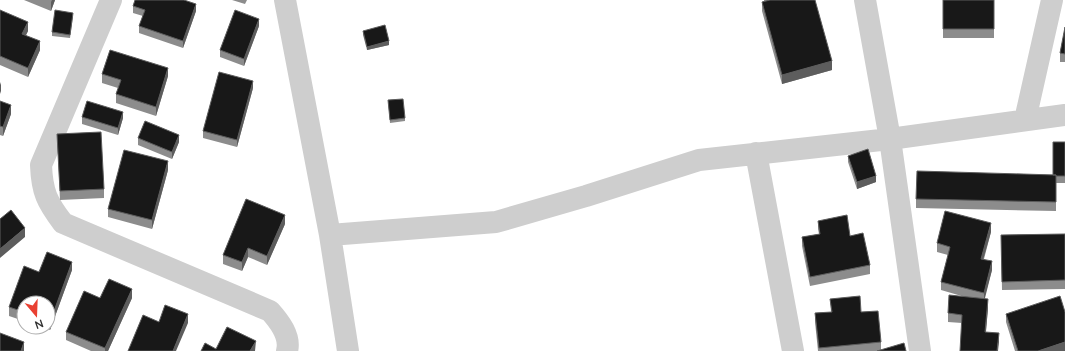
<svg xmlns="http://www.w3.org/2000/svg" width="1065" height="351" viewBox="0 0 1065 351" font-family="'Nunito Sans',sans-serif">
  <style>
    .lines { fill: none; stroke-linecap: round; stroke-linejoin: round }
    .minor { stroke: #cecece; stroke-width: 22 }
    .wall { fill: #8c8c8c }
    .shaded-wall { fill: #5d5d5d }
    .building { fill: #181818; stroke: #5d5d5d }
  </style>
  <rect width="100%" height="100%" fill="#fff"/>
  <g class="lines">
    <path class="minor" d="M 111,0 L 41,165 C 42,192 47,202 63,223 L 270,311 C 279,321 291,336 287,351
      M 285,0 L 330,235 L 348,351
      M 865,0 L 890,139 L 920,351
      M 1025,120 L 1052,0
      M 756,153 L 793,351
      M 330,235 L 496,222 L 586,196 L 699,160 L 890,139 L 1065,115"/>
  </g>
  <path class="wall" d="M 24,0 L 55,0 L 51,11 Z
    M 232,0 L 247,0 L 245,4 Z
    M 764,0 L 815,0 L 832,70 L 782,84 L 762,11 L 762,2 L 764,1 Z
    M 943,0 L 994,0 L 994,38 L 943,38 Z
    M 133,6 L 196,11 L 183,48 L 139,33 L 139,26 L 143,16 L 133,13 Z
    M 0,10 L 28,31 L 26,35 L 40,50 L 28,77 L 0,65 Z
    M 73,16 L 70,38 L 52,36 L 52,32 Z
    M 259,26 L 244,66 L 220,57 L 220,50 Z
    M 1065,27 L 1065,62 L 1060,62 L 1060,53 Z
    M 363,31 L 389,45 L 367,50 L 363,35 Z
    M 102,74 L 168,76 L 156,116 L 116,103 L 116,94 L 118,88 L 102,83 Z
    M 253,88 L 237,147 L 203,138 L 203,131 Z
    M 388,100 L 405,118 L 405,121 L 390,123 Z
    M 0,101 L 11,114 L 3,136 L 0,135 Z
    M 82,117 L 123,118 L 118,135 L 82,124 Z
    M 57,134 L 104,189 L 104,198 L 60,200 Z
    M 138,138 L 179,142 L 172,159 L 138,145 Z
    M 1065,142 L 1065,183 L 1056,183 L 1056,211 L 916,208 L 916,199 L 1053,175 Z
    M 848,156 L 876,182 L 857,189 L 848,162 Z
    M 168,170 L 152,229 L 108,217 L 108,209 Z
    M 818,221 L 850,236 L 870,265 L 870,274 L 810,286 L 802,246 L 802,237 L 819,234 L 818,229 Z
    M 285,224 L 267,265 L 248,257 L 242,271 L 223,264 L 223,255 Z
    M 991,232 L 984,259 L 992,270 L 984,299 L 988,308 L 986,332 L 999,342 L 962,323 L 948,322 L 948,313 L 965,297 L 941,290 L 941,282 L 948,255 L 937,252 L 937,243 Z
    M 1065,234 L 1065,289 L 1002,290 L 1001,235 Z
    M 72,270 L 50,330 L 41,327 L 48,327 L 48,303 L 24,303 L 24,321 L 9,316 L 9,307 L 39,272 Z
    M 100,298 L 132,298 L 108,351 L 91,351 L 66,340 L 66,332 Z
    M 830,299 L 861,312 L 881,342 L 881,350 L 906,351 L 818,351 L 815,322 L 815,313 L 831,312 Z
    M 1006,314 L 1065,351 L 1015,351 L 1006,322 Z"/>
  <path class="shaded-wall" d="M 52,0 L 55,0 L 51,11 L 51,2 Z
    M 196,4 L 196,11 L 183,48 L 183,41 Z
    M 259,19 L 259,26 L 244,66 L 244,59 Z
    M 28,22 L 28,31 L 22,43 L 22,34 Z
    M 40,41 L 40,50 L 28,77 L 28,68 Z
    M 389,41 L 389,45 L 367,50 L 367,47 Z
    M 832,61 L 832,70 L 782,84 L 782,75 Z
    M 168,68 L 168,76 L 156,116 L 156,107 Z
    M 253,81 L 253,88 L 237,147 L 237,140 Z
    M 1,82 L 1,91 L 0,94 L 0,85 Z
    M 11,105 L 11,114 L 3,136 L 3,127 Z
    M 123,112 L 123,118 L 118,135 L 118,128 Z
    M 179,135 L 179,142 L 172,159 L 172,152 Z
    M 168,161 L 168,170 L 152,229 L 152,220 Z
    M 876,176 L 876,182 L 857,189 L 857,182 Z
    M 285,215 L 285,224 L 267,265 L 267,256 Z
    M 991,223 L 991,232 L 981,267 L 981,259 Z
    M 25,228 L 25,237 L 0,258 L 0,249 Z
    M 248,248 L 248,257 L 242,271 L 242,262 Z
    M 992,261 L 992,270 L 984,302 L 984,293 Z
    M 72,262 L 72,270 L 50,330 L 50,322 Z
    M 132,289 L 132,298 L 108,351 L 105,351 L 105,348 Z
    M 988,299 L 988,308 L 985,341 L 985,332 Z
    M 188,314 L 188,323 L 176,351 L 173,351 Z
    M 999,333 L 999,342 L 998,351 L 997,351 Z
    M 256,341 L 255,351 L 250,351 Z
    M 24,342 L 24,351 L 21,351 Z
    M 1065,342 L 1065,351 L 1038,351 Z"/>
  <path class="building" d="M 135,0 L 184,0 L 196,4 L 183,41 L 139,26 L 145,10 L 133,6 Z
    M 770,0 L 815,0 L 832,61 L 782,75 L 762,2 Z
    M 943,0 L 994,0 L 994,29 L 943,29 Z
    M 0,10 L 28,22 L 22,34 L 40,41 L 28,68 L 0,56 Z
    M 55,10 L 73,13 L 70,35 L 52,32 Z
    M 235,10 L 259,19 L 244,59 L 220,50 Z
    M 385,25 L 389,41 L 367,47 L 363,31 Z
    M 1065,27 L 1065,54 L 1060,53 Z
    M 110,50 L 168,68 L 156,107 L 116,94 L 121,80 L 102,74 Z
    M 219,72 L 253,81 L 237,140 L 203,131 Z
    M 403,99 L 405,118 L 390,120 L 388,100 Z
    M 0,101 L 11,105 L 3,127 L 0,126 Z
    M 87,101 L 123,112 L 118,128 L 82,117 Z
    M 145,121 L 179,135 L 172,152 L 138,138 Z
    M 101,132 L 104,189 L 60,191 L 57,134 Z
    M 1053,142 L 1065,142 L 1065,176 L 1056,176 L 1056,175 L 1053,175 Z
    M 868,149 L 876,176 L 857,182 L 848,156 Z
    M 124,150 L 168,161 L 152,220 L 108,209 Z
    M 917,171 L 1056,175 L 1056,202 L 916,199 Z
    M 246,199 L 285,215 L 267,256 L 248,248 L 242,262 L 223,255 Z
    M 11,210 L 25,228 L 0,249 L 0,219 Z
    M 945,211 L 991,223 L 981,259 L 992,261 L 984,293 L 941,282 L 950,247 L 937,243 Z
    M 847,215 L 850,236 L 863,233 L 870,265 L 810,277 L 802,237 L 820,234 L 818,221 Z
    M 1065,234 L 1065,280 L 1002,282 L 1001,235 Z
    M 47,252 L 72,262 L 50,322 L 48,321 L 48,303 L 24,303 L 24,312 L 9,307 L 24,266 L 39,272 Z
    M 109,279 L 132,289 L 105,348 L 66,332 L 84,291 L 100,298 Z
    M 949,295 L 988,299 L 985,332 L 999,333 L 997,351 L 960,351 L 962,315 L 948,313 Z
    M 860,296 L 861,312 L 878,311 L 881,342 L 819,348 L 815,313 L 832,312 L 830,299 Z
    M 1060,296 L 1065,312 L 1065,342 L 1038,351 L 1018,351 L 1006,314 Z
    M 165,305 L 188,314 L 173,351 L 128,351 L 143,315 L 159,322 Z
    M 227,327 L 256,341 L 250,351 L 201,351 L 205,343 L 216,349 Z
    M 0,333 L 24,342 L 21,351 L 0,351 Z
    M 904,343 L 906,351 L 877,351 Z"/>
  <g transform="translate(36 315) rotate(161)"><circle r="19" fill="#ffffff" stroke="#adadad"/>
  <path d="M0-3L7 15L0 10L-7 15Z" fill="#e94032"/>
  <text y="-6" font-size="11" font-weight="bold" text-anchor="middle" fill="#313131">N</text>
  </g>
</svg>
